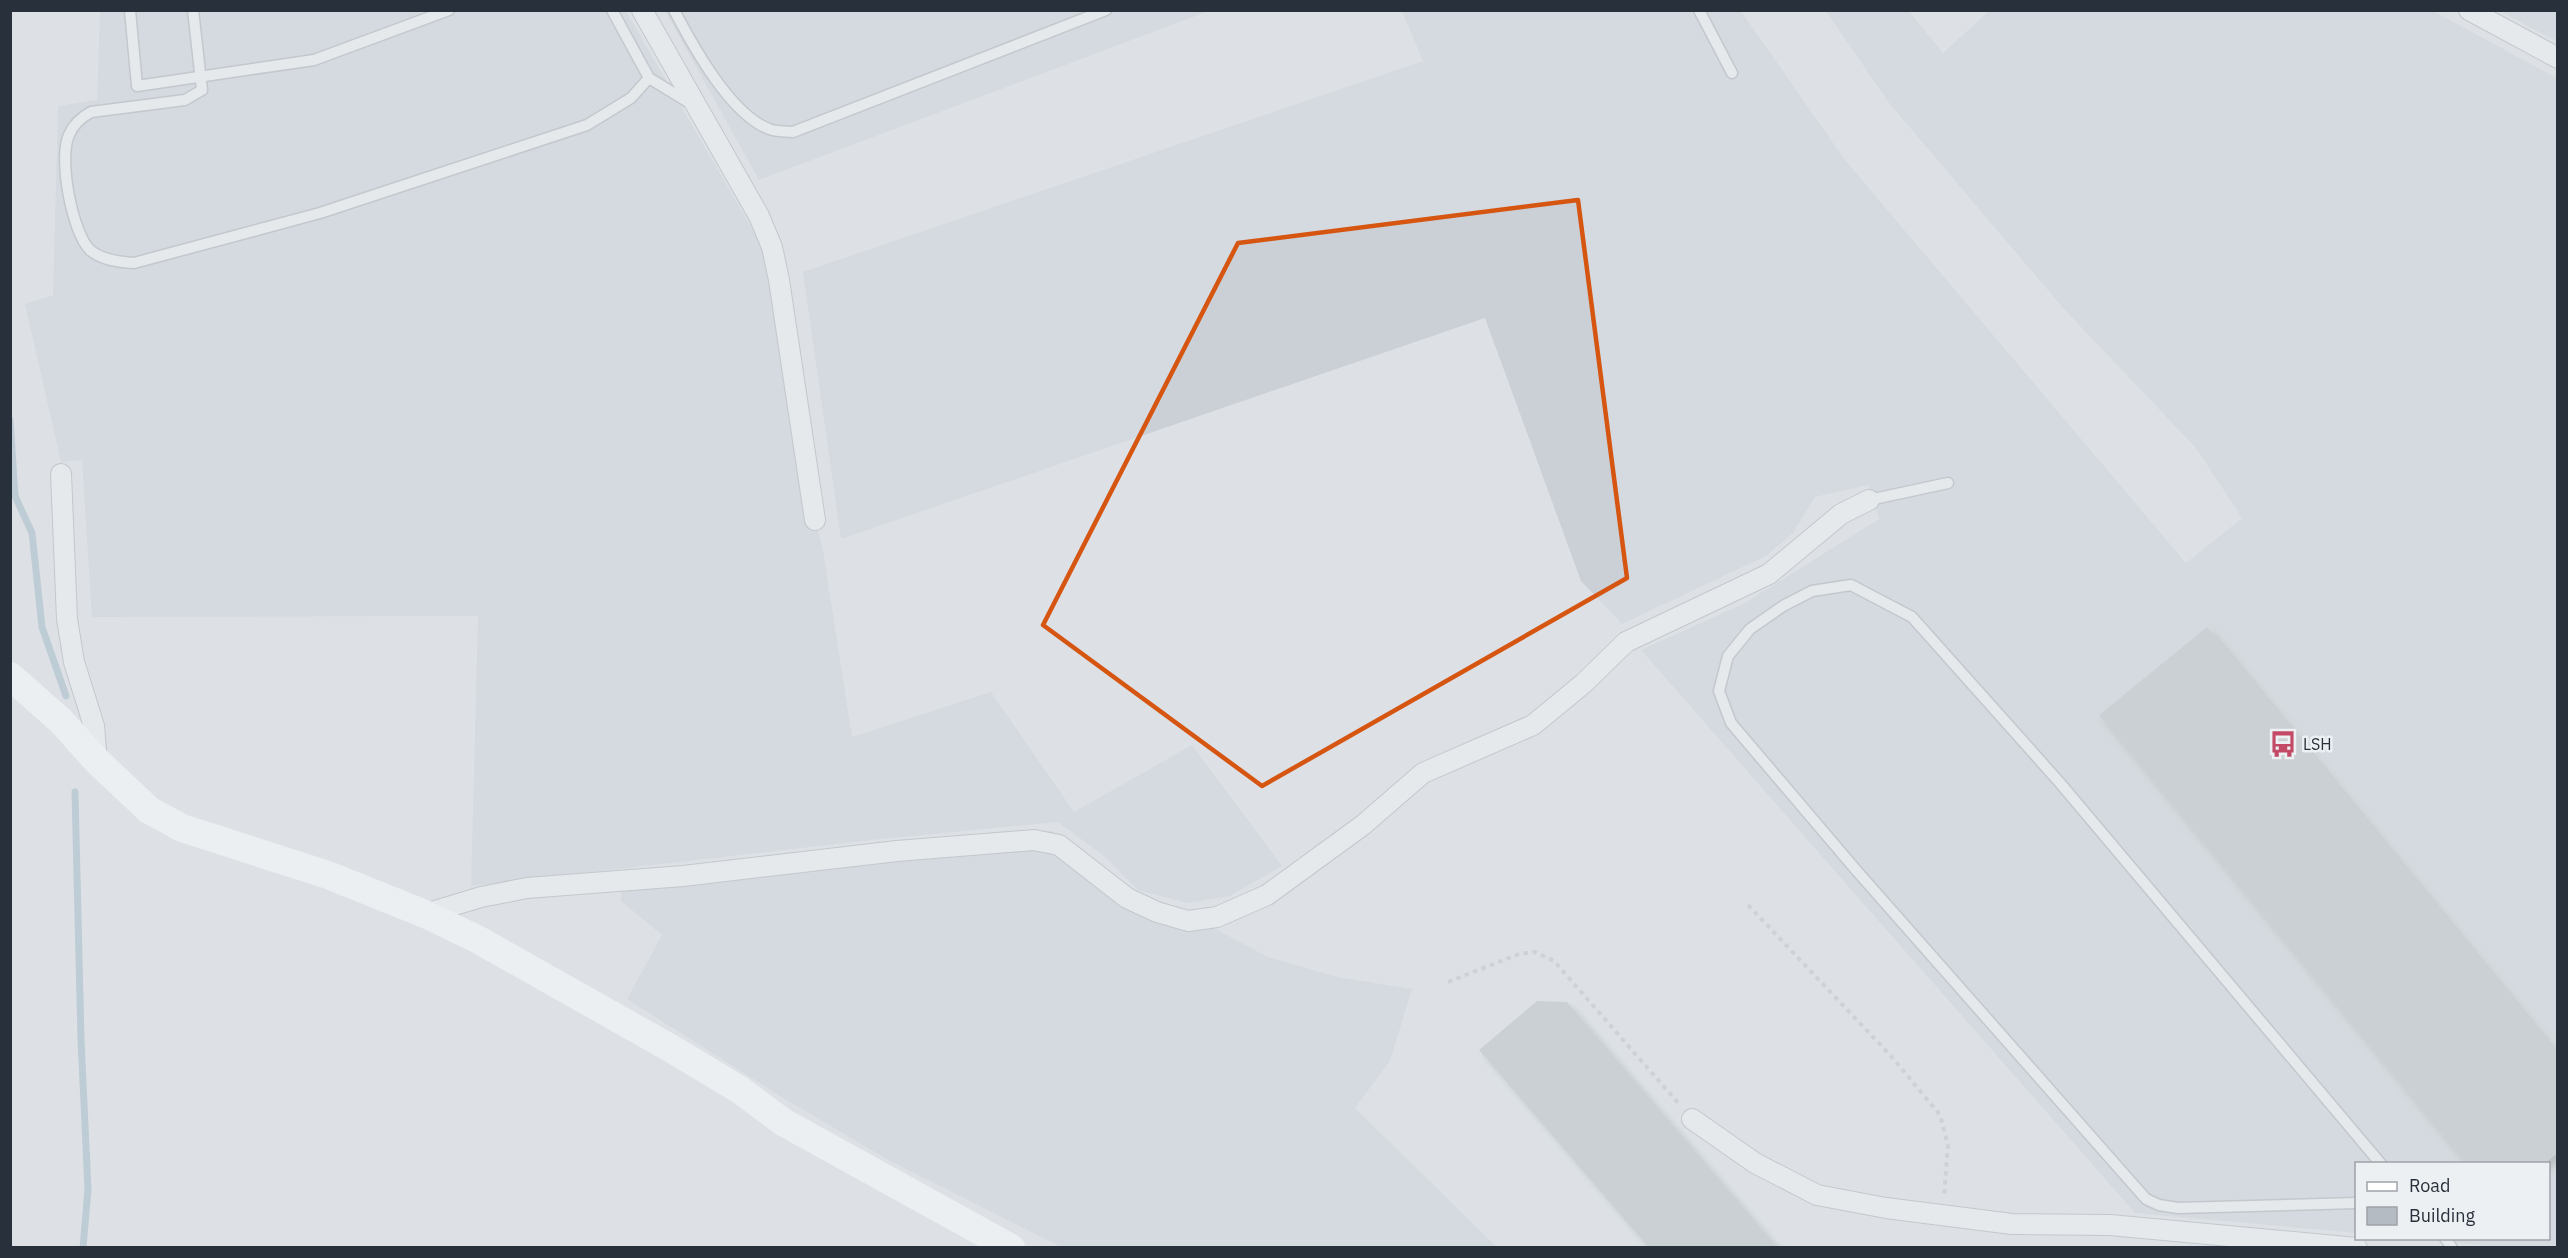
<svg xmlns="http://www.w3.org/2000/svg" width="2568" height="1258" viewBox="0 0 2568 1258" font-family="'IBM Plex Sans',sans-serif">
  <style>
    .built { fill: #cbd0d7 }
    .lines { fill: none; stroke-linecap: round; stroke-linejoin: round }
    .stream { stroke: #9ab2c3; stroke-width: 7 }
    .building { fill: #b5bbc2; filter: url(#shadow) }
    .lane-casing { stroke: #a3a8af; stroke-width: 13 }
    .street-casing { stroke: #a3a8af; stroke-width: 22 }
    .path { stroke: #bbbfc4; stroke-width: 4; stroke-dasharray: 4.5 4.5; stroke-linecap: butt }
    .lane { stroke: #eff1f4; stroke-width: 10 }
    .street { stroke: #eff1f4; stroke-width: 20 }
    .secondary { stroke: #fff; stroke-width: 28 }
    .marked { fill: none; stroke: #d55511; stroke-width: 4.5; stroke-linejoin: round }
    .labels { text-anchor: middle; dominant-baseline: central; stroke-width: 5; stroke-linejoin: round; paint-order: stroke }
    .poi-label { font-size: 16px; fill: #28303b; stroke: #ecf0f3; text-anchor: start }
  </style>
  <defs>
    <filter id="shadow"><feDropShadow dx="5.5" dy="5.5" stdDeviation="3" flood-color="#0004"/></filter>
  </defs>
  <rect width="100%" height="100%" fill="#dde1e6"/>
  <path class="built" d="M 100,11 L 626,11 L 771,261 L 808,504 L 822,544 L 852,737 L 991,692 L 1074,812 L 1192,745 L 1282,866 L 1230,896 L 1187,903 L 1138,890 L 1104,856 L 1058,822 L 871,840 L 471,886 L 478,616 L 92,617 L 82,460 L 61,462 L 25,304 L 53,295 L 58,106 L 97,100 Z
    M 665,11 L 1209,11 L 759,180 Z
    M 1402,11 L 1741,11 L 1845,160 L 2186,563 L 2242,518 L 2196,448 L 2064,309 L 1889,103 L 1826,11 L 1909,11 L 1943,53 L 1989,11 L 2433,11 L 2557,78 L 2557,1247 L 2484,1247 L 2481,1245 L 2412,1239 L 2548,1238 L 2548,1164 L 2356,1164 L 2356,1233 L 2135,1213 L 1641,650 L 1743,604 L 1879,519 L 1868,485 L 1815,497 L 1793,533 L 1766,556 L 1622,624 L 1581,581 L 1485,318 L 841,539 L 803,272 L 1423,61 Z
    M 2501,11 L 2557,11 L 2557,41 L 2527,26 Z
    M 1052,831 L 1080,847 L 1130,892 L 1199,920 L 1268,957 L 1337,977 L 1412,989 L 1390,1061 L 1355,1108 L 1497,1247 L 1061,1247 L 890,1161 L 780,1096 L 627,999 L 662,935 L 621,901 L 623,875 L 960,837 Z"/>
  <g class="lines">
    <path class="stream" d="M 10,420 L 15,496 L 32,533 L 42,627 L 66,696
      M 75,792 L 81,1040 L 88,1189 L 83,1248"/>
  </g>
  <path class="building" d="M 2207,627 L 2558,1055 L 2558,1152 L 2544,1164 L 2466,1164 L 2099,715 Z
    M 1537,1001 L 1567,1002 L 1778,1248 L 1649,1248 L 1479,1050 Z"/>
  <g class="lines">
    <defs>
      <path id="lane" d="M 130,10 L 137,86 L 314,60 L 449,10
        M 193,10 L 202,90 L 185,100 L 91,112 C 82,117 73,125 69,135 C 58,158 72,232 90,250 C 101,260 119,262 134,263 L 320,213 L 587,125 L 631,98 L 649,78
        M 612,10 L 649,78 L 693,105
        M 674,10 C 693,46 730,114 769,129 C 776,132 786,131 793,132 L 1106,10
        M 1699,10 L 1732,73
        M 1869,500 L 1948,483
        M 2356,1203 L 2178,1208 L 2159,1205 L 2146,1199 L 1856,870 L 1731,723 L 1719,691 L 1728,656 L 1750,629 L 1783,606 L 1812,591 L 1851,585 L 1912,617 L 2060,783 L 2381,1164
        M 2445,1238 L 2452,1248"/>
      <path id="street" d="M 642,10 L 759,216 L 772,247 L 779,280 L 815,520
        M 2469,10 L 2558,58
        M 61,474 L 67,619 L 74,662 L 94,726 L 97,761
        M 425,914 L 481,897 L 527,888 L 683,876 L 897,851 L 1034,840 L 1059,845 L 1127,898 L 1157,912 L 1188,921 L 1217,917 L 1267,895 L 1363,825 L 1423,773 L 1533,725 L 1584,683 L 1626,642 L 1769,574 L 1841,514 L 1869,500
        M 1692,1119 L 1755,1163 L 1817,1195 L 1886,1208 L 2012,1224 L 2110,1225 L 2357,1248"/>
    </defs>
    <use href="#lane" class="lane-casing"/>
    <use href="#street" class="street-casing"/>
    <path class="path" d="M 1748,905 L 1891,1056 L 1940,1115 L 1948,1145 L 1944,1197
      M 1448,982 L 1519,954 L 1535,952 L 1554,961 L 1680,1105"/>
    <use href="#lane" class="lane"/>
    <use href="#street" class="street"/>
    <path class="secondary" d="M 10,676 L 61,721 L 97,761 L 149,810 L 182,828 L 328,875 L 425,914 L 477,939 L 672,1049 L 740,1090 L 783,1122 L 1011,1248"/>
  </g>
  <path d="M0 0H2568V1258H0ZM 1578,200 L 1627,578 L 1262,786 L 1043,625 L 1238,243 Z" fill="#dde1e6" fill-opacity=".55" fill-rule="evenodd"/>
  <path class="marked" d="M 1578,200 L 1627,578 L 1262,786 L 1043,625 L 1238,243 Z"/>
  <defs>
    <symbol id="bus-bare" viewBox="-9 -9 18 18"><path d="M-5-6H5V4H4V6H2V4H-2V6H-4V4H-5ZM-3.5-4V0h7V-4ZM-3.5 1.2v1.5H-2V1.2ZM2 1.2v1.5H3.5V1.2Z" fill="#c34a66" stroke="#ecf0f3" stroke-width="2.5" paint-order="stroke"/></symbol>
  </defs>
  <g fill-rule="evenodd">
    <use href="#bus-bare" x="2264" y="725" width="38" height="38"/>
  </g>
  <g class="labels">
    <g class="poi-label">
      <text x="2303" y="744">LSH</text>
    </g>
  </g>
  <rect width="2568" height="1258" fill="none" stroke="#28303b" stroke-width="24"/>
  <rect x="2355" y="1162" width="195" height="78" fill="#ecf0f3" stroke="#9ea3a9" stroke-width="1.5"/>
  <rect x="2367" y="1182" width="30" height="9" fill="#ffffff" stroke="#9ea3a9" stroke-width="1.5"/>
  <text x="2409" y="1192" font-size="18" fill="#28303b">Road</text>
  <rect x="2367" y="1207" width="30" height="18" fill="#b5bbc2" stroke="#9ea3a9" stroke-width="1.5"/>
  <text x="2409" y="1222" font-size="18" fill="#28303b">Building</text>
</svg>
